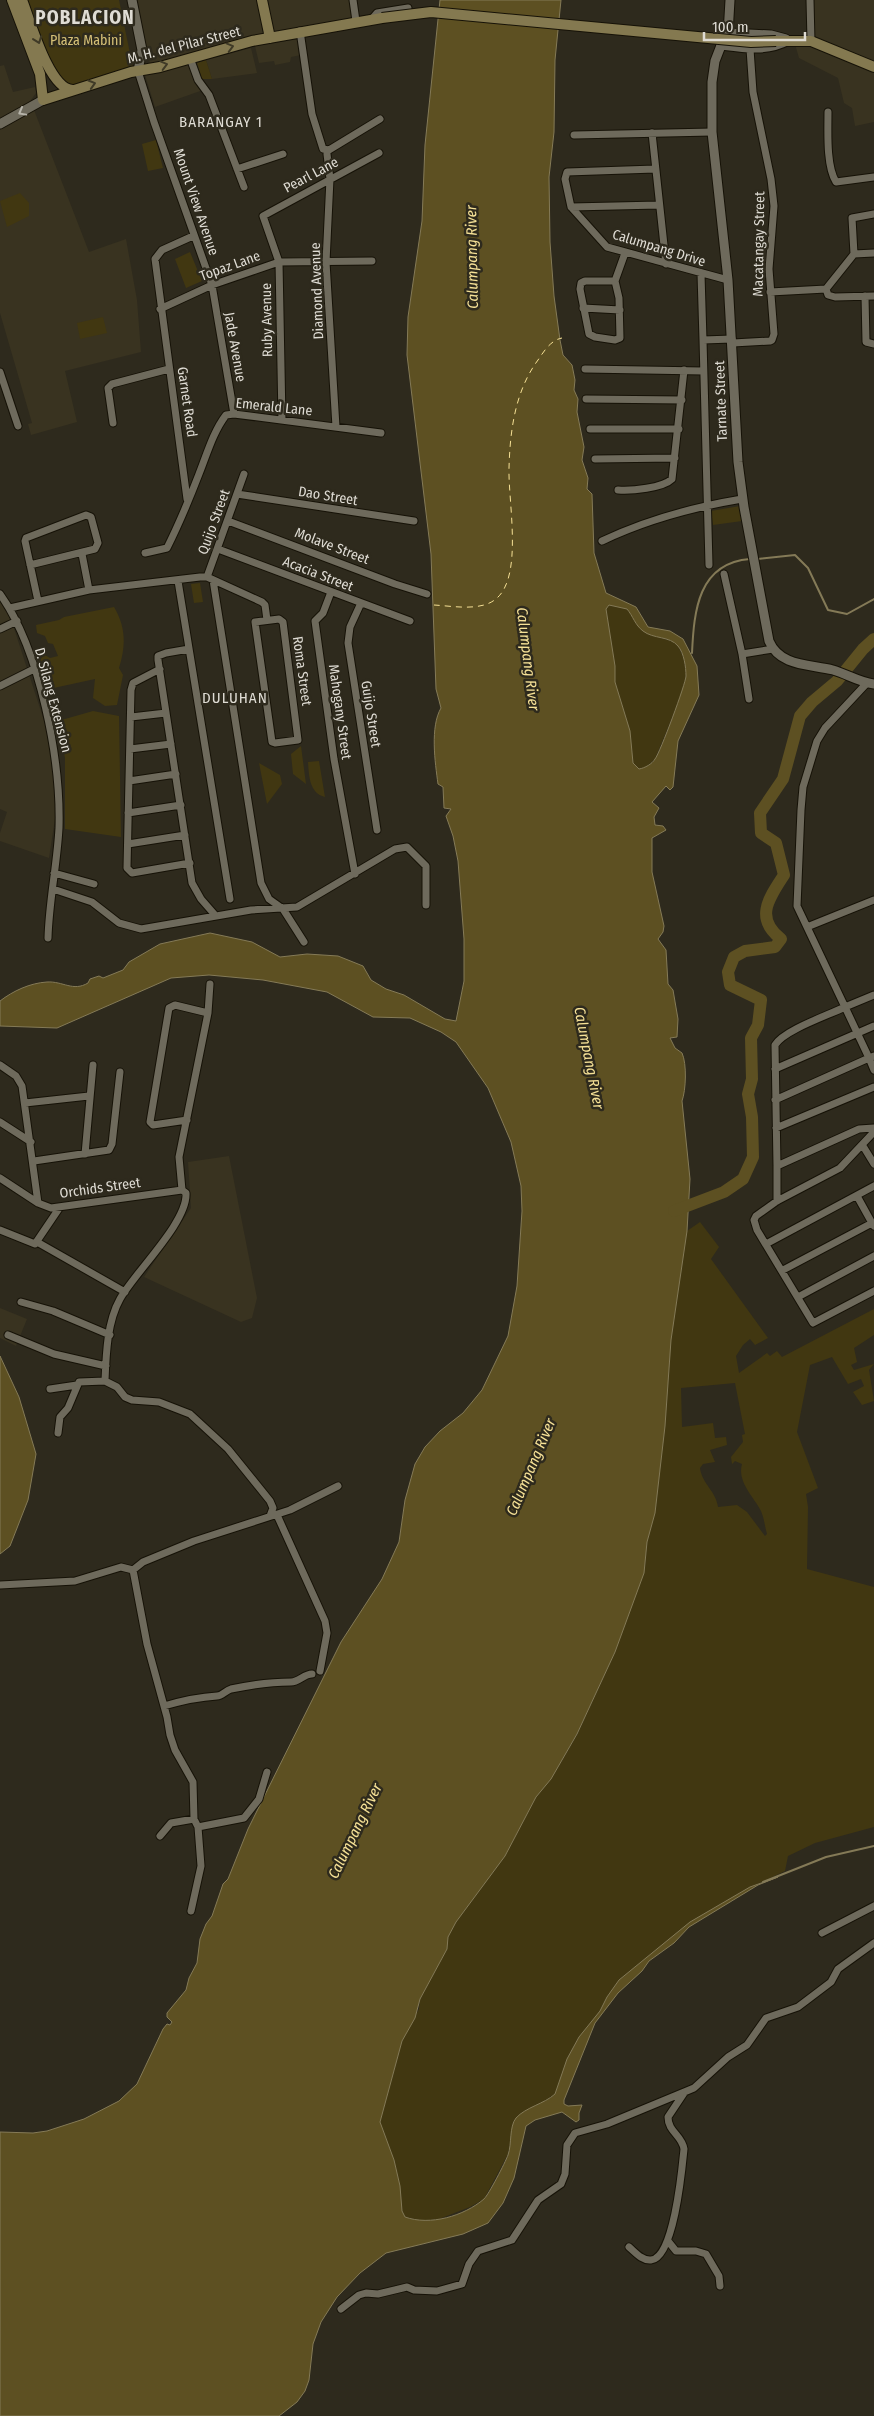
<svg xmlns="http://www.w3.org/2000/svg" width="874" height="2416" viewBox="0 0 874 2416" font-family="'Fira Sans Condensed',sans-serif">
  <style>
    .built { fill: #393320 }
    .green { fill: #413711; fill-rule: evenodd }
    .water { fill: #5d5022; stroke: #847a57; fill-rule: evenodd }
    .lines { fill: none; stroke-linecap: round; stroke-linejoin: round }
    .stream { stroke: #847a57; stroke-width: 2 }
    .river { stroke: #5d5022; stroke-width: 12 }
    .ferry { stroke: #f6e196; stroke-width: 1; stroke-dasharray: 6 5; stroke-linecap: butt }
    .minor-casing { stroke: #161207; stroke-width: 9 }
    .tertiary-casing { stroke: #161207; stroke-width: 11 }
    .secondary-casing { stroke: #161207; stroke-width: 12 }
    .minor { stroke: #6e6a5c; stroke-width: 7 }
    .tertiary { stroke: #6e6a5c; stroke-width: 9 }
    .secondary { stroke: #847950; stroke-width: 10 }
    .secondary-bridge-casing { stroke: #161207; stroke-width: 12; stroke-linecap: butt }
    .secondary-bridge { stroke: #847950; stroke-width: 10 }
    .oneway { stroke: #3f3a27 }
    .oneway2 { stroke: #b7b4aa }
    .labels { text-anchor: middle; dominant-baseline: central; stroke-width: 5; stroke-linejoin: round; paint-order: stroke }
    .park-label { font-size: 14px; fill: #d6c077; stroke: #2e2a1d }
    .street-label { font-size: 14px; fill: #dfdcd4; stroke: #2e2a1d }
    .neighbourhood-label { font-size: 15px; letter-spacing: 1px; fill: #dfdcd4; stroke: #2e2a1d }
    .water-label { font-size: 15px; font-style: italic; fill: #f6e196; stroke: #2e2a1d }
    .district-label { font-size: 19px; font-weight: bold; letter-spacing: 1px; fill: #dfdcd4; stroke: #2e2a1d }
  </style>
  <rect width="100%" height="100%" fill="#2e2a1d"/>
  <path class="built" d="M 137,0 L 259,0 L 265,33 L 150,64 Z
    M 266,0 L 350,0 L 353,18 L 272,32 Z
    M 811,0 L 874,0 L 874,122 L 855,126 L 852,108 L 844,103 L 838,78 L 799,58 L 795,44 L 812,30 Z
    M 298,39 L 301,55 L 291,57 L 290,62 L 275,65 L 274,61 L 259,63 L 255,46 Z
    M 251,48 L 257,73 L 212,79 L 206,60 Z
    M 190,64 L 203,90 L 155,107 L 145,75 Z
    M 4,65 L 13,92 L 35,87 L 36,93 L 28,104 L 0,119 L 0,66 Z
    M 34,110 L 89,252 L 126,239 L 137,300 L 141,352 L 65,371 L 77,422 L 31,435 L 28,424 L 32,423 L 0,313 L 0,129 Z
    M 0,601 L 9,613 L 49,736 L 56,778 L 55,819 L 49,858 L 0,841 L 0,833 L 7,812 L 0,809 Z
    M 229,1156 L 257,1298 L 252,1318 L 241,1322 L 144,1277 L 191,1208 L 188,1162 Z
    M 0,1308 L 27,1319 L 16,1346 L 0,1338 Z"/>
  <path class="green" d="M 27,0 L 119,0 L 133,68 L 75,85 L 68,85 L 56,74 Z
    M 206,60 L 212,79 L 202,79 L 197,63 Z
    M 156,140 L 163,168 L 148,171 L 142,144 Z
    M 20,193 L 29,203 L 29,216 L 7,227 L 0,201 Z
    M 190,252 L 202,281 L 186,288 L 175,259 Z
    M 103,317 L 107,333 L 80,339 L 77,323 Z
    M 740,506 L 742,521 L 713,525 L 711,511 Z
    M 200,583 L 203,602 L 194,603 L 191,584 Z
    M 609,605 L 627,609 L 648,634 L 674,642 L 678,646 L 684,659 L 686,674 L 684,689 L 655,759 L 645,768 L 639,769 L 633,763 L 630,731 L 615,682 L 615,666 L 606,609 Z
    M 114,607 C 126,627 126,646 119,668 L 123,675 L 117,705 L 105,706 L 93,698 L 95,679 L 49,689 L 40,661 L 43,654 L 50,658 L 58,656 L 53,644 L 48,643 L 45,636 L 37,633 L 36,625 L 59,620 L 64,617 Z
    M 93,711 L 119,716 L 121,837 L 65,829 L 65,758 L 58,721 Z
    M 301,746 L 306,784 L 293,774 L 291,754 Z
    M 319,761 L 325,797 C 309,793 309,775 308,762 Z
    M 259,763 L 280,775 L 282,784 L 267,804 Z
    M 700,1222 L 719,1247 L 711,1259 L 768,1338 L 755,1345 L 750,1339 L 743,1345 L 736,1356 L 739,1373 L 767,1353 L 770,1356 L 777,1351 L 782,1357 L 874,1309 L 874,1335 L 854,1348 L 857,1362 L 851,1365 L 854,1370 L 874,1364 L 869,1370 L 874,1401 L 862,1405 L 853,1392 L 864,1386 L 861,1379 L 848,1384 L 832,1357 L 810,1365 L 797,1432 L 818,1488 L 806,1494 L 808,1507 L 807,1569 L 874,1587 L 874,1827 L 815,1843 L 788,1856 L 785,1871 L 745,1890 L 690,1922 L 619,1980 L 607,1997 L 600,2011 L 579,2037 L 567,2059 L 555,2094 L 532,2109 L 512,2133 L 508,2154 L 484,2199 L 470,2207 L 439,2219 L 422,2221 L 405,2217 L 402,2211 L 400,2186 L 394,2160 L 380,2122 L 402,2041 L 419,2009 L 420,1999 L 447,1949 L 448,1937 L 456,1922 L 505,1856 L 536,1797 L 551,1779 L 577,1735 L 615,1652 L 645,1566 L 647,1542 L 655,1513 L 665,1426 L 671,1340 L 687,1231 ZM 735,1383 L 745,1434 L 742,1435 L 743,1442 L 731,1457 L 732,1464 L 735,1461 L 742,1464 C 737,1482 753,1496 761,1511 C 764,1518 765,1527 767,1534 L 765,1536 L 747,1512 L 737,1505 L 718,1507 C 716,1491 702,1484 700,1468 L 703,1464 L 715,1462 L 710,1450 L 727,1445 L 726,1437 L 715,1438 L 713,1423 L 682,1427 L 681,1388 Z"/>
  <path class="water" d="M 440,0 L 561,0 L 555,60 L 554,132 L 549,177 L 550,242 L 554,296 L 560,340 L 563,355 L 572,365 L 575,380 L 574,390 L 578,399 L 577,412 L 584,447 L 582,460 L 588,478 L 587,489 L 592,494 L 594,553 L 606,593 L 636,607 L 648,627 L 670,631 L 683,639 L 697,666 L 699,695 L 678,741 L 673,787 L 670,790 L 666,786 L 652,802 L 659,808 L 654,817 L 655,825 L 663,826 L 666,830 L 652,838 L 652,872 L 664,926 L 663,932 L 658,939 L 666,950 L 668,984 L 673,990 L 678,1019 L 677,1037 L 670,1038 L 675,1048 L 682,1053 C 687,1064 686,1090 682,1101 L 690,1179 L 687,1231 L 671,1340 L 665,1426 L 655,1513 L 647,1542 L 644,1573 L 615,1652 L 577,1734 L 551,1779 L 536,1797 L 505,1856 L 456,1922 L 448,1937 L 447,1949 L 420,1999 L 415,2018 L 402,2041 L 380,2122 L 394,2160 L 400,2186 L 402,2211 L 405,2217 C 430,2226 464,2216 484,2199 C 489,2194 505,2163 508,2155 C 512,2144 509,2127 516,2118 C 526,2107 544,2104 555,2094 L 567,2059 L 579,2037 L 600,2011 L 607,1997 L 619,1980 L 690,1922 L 750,1887 L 778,1877 L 758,1885 L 689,1927 L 674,1943 L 649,1961 L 642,1971 L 618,1993 L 595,2023 L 564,2100 L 564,2104 L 568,2106 L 582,2105 L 579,2113 L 579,2120 L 576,2122 L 562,2112 L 535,2120 L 526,2126 L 514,2178 L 503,2203 L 488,2223 L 463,2234 L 386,2253 L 360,2273 L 337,2297 L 321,2322 L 313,2344 L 309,2380 L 305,2391 L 297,2402 L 279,2416 L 0,2416 L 0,2132 L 33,2133 L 47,2131 L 84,2119 L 119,2101 L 137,2084 L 163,2029 L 167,2024 L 170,2025 L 172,2022 L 167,2017 L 167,2013 L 186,1990 L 189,1978 L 197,1963 L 200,1939 L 206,1924 L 212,1916 L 223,1884 L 228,1879 L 248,1829 L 341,1642 L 382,1579 L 399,1542 L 405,1500 L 415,1464 L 425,1447 L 440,1431 L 463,1413 L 482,1390 L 508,1336 L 517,1286 L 522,1211 L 521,1186 L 511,1142 L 488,1088 L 456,1042 L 441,1032 L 410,1018 L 373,1017 L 327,992 L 263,980 L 209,975 L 171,978 L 57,1028 L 0,1026 L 0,1001 C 13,991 30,983 47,982 C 63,981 73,992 88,983 L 90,979 L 99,976 L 103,978 L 123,970 L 129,962 L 160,944 L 210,933 L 252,942 L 280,957 L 307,954 L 338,956 L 363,966 L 371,980 L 386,989 L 404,995 L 445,1019 L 456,1021 L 464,981 L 464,939 L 458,861 L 453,836 L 446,816 L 451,809 L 444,808 L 443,787 L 438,784 C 435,762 430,727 441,708 L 436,689 L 431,554 L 407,355 L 408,317 L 422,221 L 425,145 ZM 609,605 L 627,609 C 633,616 635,625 643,631 C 653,639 670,636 678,646 C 684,653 686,667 686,676 C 686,683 660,753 655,759 C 652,764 645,768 639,769 L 633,763 L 630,731 L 615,682 L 615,666 L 606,609 Z
    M 0,1356 L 19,1397 L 36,1454 L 28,1500 L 10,1546 L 0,1554 Z"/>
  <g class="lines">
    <path class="stream" d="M 758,559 L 795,555 L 808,568 L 828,610 L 847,614 L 874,599
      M 692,653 C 694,611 698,563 750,559
      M 763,1882 L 826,1857 L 874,1846"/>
    <path class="river" d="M 674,1211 L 724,1192 L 743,1179 L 753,1157 L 752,1117 L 748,1094 L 752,1079 L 751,1038 L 758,1025 L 761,1000 L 730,985 L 728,972 L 734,957 L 745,951 L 775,947 L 781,939 C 754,918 769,898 784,875 L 776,843 L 761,833 L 760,813 L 783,779 L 800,716 L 812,702 L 837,681 L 863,649 L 874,639"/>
    <path class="ferry" d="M 434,605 C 453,606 482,612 497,598 C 523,575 508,501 509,468 C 510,431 515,391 538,360 C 544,351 551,340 562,338"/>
    <defs>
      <path id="minor" d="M 353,0 L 356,21
        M 810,0 L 811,41
        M 372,19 L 377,13 L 408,8
        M 300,31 L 312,114 L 323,149 L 329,150 L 380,119
        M 729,32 L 771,34 L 786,38
        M 720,46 C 744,49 767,53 789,41
        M 190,58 L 198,80 L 209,95 L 244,187
        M 138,71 L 154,122 L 212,285 L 234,414
        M 828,112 C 828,131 826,166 836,182 L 874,177
        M 652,133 L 666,264
        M 574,135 L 712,132
        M 327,154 L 330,179 L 326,262 L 336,427
        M 237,169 L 283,154
        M 655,169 L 567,172 L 565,179 L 571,207 L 607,247 L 728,280
        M 571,207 L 659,205
        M 854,254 L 874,253
        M 701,274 L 703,340
        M 615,281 L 585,281 L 581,283 L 580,289 L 589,334 L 595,337 L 615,340 L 620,338 L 619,298 L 615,281 L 625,253
        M 826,289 L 854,254 L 852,218 L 874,214
        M 770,292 L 826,289 L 828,295 L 835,297 L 874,296
        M 865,296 L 866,342 L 874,344
        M 583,308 L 620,310
        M 160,309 L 212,285 L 279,262 L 372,261
        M 733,343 L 770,341 L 772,340 L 774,334 L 769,269 L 774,206 L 771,179 L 753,92 L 750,49
        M 585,369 L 703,371
        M 0,372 L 18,426
        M 586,399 L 682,400
        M 282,420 L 279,262 L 263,216 L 379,153
        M 113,423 L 108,388 L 112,384 L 169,369
        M 590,429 L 679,429
        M 595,459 L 675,458
        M 618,490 C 631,491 663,488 672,479 L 684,370
        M 237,494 L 414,521
        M 187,499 L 155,259 L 162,250 L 193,236
        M 228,521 L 395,584 L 427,594
        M 602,541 C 646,520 694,507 742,499
        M 218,549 L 410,621
        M 145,553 L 167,548 C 179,524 189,500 199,474 C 207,454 213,432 226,415 L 234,414 L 381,433
        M 82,554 L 89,590
        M 30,565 L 95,549 L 98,543 L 91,517 L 86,515 L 26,538 L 25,541 L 38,601
        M 709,565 L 703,340 L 732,339
        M 724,574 L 742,654 L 773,649
        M 207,577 L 244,474
        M 213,580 L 261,883 L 269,899 L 283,909 L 304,942
        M 178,581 L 230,899
        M 331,592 L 323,613 L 315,621 L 334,759 L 355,874
        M 0,594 C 40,650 61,760 59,828 C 57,865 49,901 48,938
        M 361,603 L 350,627 L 348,643 L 377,830
        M 10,608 L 89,590 L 200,577 L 207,577 L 262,602 L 265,605 L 267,620
        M 279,619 L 283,622 L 298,740 L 275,743 L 272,742 L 255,622 Z
        M 0,629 L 17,621
        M 189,649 L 166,653 L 158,656 L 158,660 L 192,883 L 201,899 L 215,915
        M 742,654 L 749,699
        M 160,669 L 133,683 L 131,690 L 127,868 L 132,873 L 190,863
        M 867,683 L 825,728 L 817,741 L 803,787 L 801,810 L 797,906 L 845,1007 C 829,1015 784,1030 775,1045 L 777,1166 L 859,1129 L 874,1128
        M 0,686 L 34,669
        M 131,717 L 166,713
        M 130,749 L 171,744
        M 129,781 L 176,774
        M 128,813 L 181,805
        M 128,844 L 185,835
        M 54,873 L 94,884
        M 53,889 L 92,902 L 119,923 L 141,929 L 251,910 L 297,907 L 395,849 L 407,847 L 426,866 L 426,905
        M 807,927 L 874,900
        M 874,995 L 845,1007 L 869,1058 L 874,1056
        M 208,1013 L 210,984
        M 0,1065 L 16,1076 L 22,1086 L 38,1203
        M 775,1069 L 874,1026
        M 775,1100 L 869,1058 L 874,1070
        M 25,1103 L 89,1096
        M 0,1122 L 31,1142
        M 776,1128 L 874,1087
        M 874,1132 L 840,1168 L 777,1201 L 756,1216 L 754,1220 L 757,1230 L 813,1323 L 874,1291
        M 863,1146 L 874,1164
        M 85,1154 L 93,1065
        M 34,1161 L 109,1150 L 112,1144 L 120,1072
        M 0,1178 L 38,1203 L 51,1208 L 182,1190
        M 857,1196 L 872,1223
        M 777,1201 L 777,1166
        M 0,1230 L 35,1244 L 60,1207
        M 37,1242 L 125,1292
        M 766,1244 L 874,1186
        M 783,1270 L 872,1223 L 874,1226
        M 798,1297 L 874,1256
        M 21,1302 L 53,1311 L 110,1335
        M 8,1335 L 54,1354 L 106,1366
        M 105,1381 C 106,1355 107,1322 120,1299 C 135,1272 188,1222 186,1193 L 182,1190 L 179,1157 L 208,1013 L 175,1005 L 169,1008 L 150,1122 L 153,1125 L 187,1120
        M 50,1389 L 77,1385
        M 58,1433 L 60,1417 L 68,1408 L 79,1382 L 105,1381 L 117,1387 L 125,1397 L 132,1400 L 159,1402 L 190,1414 L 228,1449 L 270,1501 L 273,1508 L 270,1516
        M 277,1515 L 325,1621 L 327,1633 L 320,1671
        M 133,1570 L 147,1644 L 167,1717 L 170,1735 L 175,1750 L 193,1782 L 194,1819
        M 0,1585 L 75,1581 L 121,1567 L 133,1570 L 143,1562 L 194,1541 L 290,1510 L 338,1486
        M 164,1706 C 181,1701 200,1697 217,1696 C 222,1696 225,1691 231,1689 C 250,1685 271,1682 291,1682 C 299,1682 304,1674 312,1674
        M 160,1836 L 171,1823 L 194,1819 L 198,1827 L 244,1818 L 259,1799 L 267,1772
        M 191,1911 L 201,1866 L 198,1827
        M 822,1933 L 874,1906
        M 668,2241 L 676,2251 L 696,2251 L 706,2254 L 719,2276 L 720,2286
        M 629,2247 C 635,2252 642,2261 651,2260 C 674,2258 682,2169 684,2149 C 682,2135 668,2132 668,2117 L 684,2093
        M 341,2309 L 359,2295 L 366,2293 L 378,2294 L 407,2287 L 414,2290 L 437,2291 L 462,2284 L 469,2264 L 478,2251 L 512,2240 L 538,2200 L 561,2184 L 565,2174 L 567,2145 L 575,2133 L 607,2124 L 694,2088 L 728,2057 L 747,2045 L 766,2018 L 798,2007 L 831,1982 L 838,1969 L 874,1943"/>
      <path id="tertiary" d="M 132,0 L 142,50 L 138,71
        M 728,34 L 730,0
        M 722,43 L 715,61 L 712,82 L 712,132 L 728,280 L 738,462 L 744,507 L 769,641 C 780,667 810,664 833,670 C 847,674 859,682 874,684
        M 0,124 L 43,100"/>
      <path id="secondary" d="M 12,0 L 40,74 L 43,100 L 131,72 L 160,67 L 252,41 L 382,18
        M 22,0 C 30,20 49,90 73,90
        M 262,0 L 270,38
        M 776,41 L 811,41 L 874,67"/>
    </defs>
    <use href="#minor" class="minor-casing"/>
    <use href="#tertiary" class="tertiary-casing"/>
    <use href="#secondary" class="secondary-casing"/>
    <use href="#minor" class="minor"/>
    <use href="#tertiary" class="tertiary"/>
    <use href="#secondary" class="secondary"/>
    <defs>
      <path id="secondary-bridge" d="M 382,18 L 431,12 L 751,42 L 776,41"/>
    </defs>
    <use href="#secondary-bridge" class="secondary-bridge-casing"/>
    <use href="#secondary-bridge" class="secondary-bridge"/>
  </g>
  <defs><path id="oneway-chevron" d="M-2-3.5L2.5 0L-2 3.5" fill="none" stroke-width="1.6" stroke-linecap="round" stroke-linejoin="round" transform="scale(1.25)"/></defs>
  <g class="oneway">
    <use href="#oneway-chevron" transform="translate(38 40) rotate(70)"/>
    <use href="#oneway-chevron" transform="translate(230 47) rotate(-15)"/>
    <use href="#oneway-chevron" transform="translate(164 65) rotate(-15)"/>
    <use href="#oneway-chevron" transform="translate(92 84) rotate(-17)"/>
  </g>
  <use class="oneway2" href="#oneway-chevron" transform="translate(22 112) rotate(151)"/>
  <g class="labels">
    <g class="park-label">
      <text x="86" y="40">Plaza Mabini</text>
    </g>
    <g class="street-label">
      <text transform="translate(184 45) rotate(-14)">M. H. del Pilar Street</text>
      <text transform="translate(311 175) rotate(-28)">Pearl Lane</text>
      <text transform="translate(196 202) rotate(71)">Mount View Avenue</text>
      <text transform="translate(759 244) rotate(-89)">Macatangay Street</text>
      <text transform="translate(659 248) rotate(17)">Calumpang Drive</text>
      <text transform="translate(230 266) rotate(-20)">Topaz Lane</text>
      <text transform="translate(317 291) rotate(-92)">Diamond Avenue</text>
      <text transform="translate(267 320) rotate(-91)">Ruby Avenue</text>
      <text transform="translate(235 347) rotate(80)">Jade Avenue</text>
      <text transform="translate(721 401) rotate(-92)">Tarnate Street</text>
      <text transform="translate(187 402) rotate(82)">Garnet Road</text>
      <text transform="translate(274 407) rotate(6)">Emerald Lane</text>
      <text transform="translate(328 496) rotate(9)">Dao Street</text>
      <text transform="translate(214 522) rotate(-70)">Quijo Street</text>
      <text transform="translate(332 546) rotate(21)">Molave Street</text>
      <text transform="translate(318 574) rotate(21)">Acacia Street</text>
      <text transform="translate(302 671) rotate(82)">Roma Street</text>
      <text transform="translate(53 700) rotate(75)">D. Silang Extension</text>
      <text transform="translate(340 712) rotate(82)">Mahogany Street</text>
      <text transform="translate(371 714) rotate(81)">Guijo Street</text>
      <text transform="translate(100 1188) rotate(-8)">Orchids Street</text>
    </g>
    <g class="neighbourhood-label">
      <text x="221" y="122">BARANGAY 1</text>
      <text x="235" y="698">DULUHAN</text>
    </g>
    <g class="water-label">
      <text transform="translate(472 257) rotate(-91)">Calumpang River</text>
      <text transform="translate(528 659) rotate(83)">Calumpang River</text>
      <text transform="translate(589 1058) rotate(79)">Calumpang River</text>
      <text transform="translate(531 1467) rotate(-67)">Calumpang River</text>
      <text transform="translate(355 1831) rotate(-64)">Calumpang River</text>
    </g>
    <g class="district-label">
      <text x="85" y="17">POBLACION</text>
    </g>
  </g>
  <path d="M704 32v8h101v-8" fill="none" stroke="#dfdcd4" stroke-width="2.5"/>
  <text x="712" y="32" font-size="15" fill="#dfdcd4" stroke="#2e2a1d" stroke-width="4" paint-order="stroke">100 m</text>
</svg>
